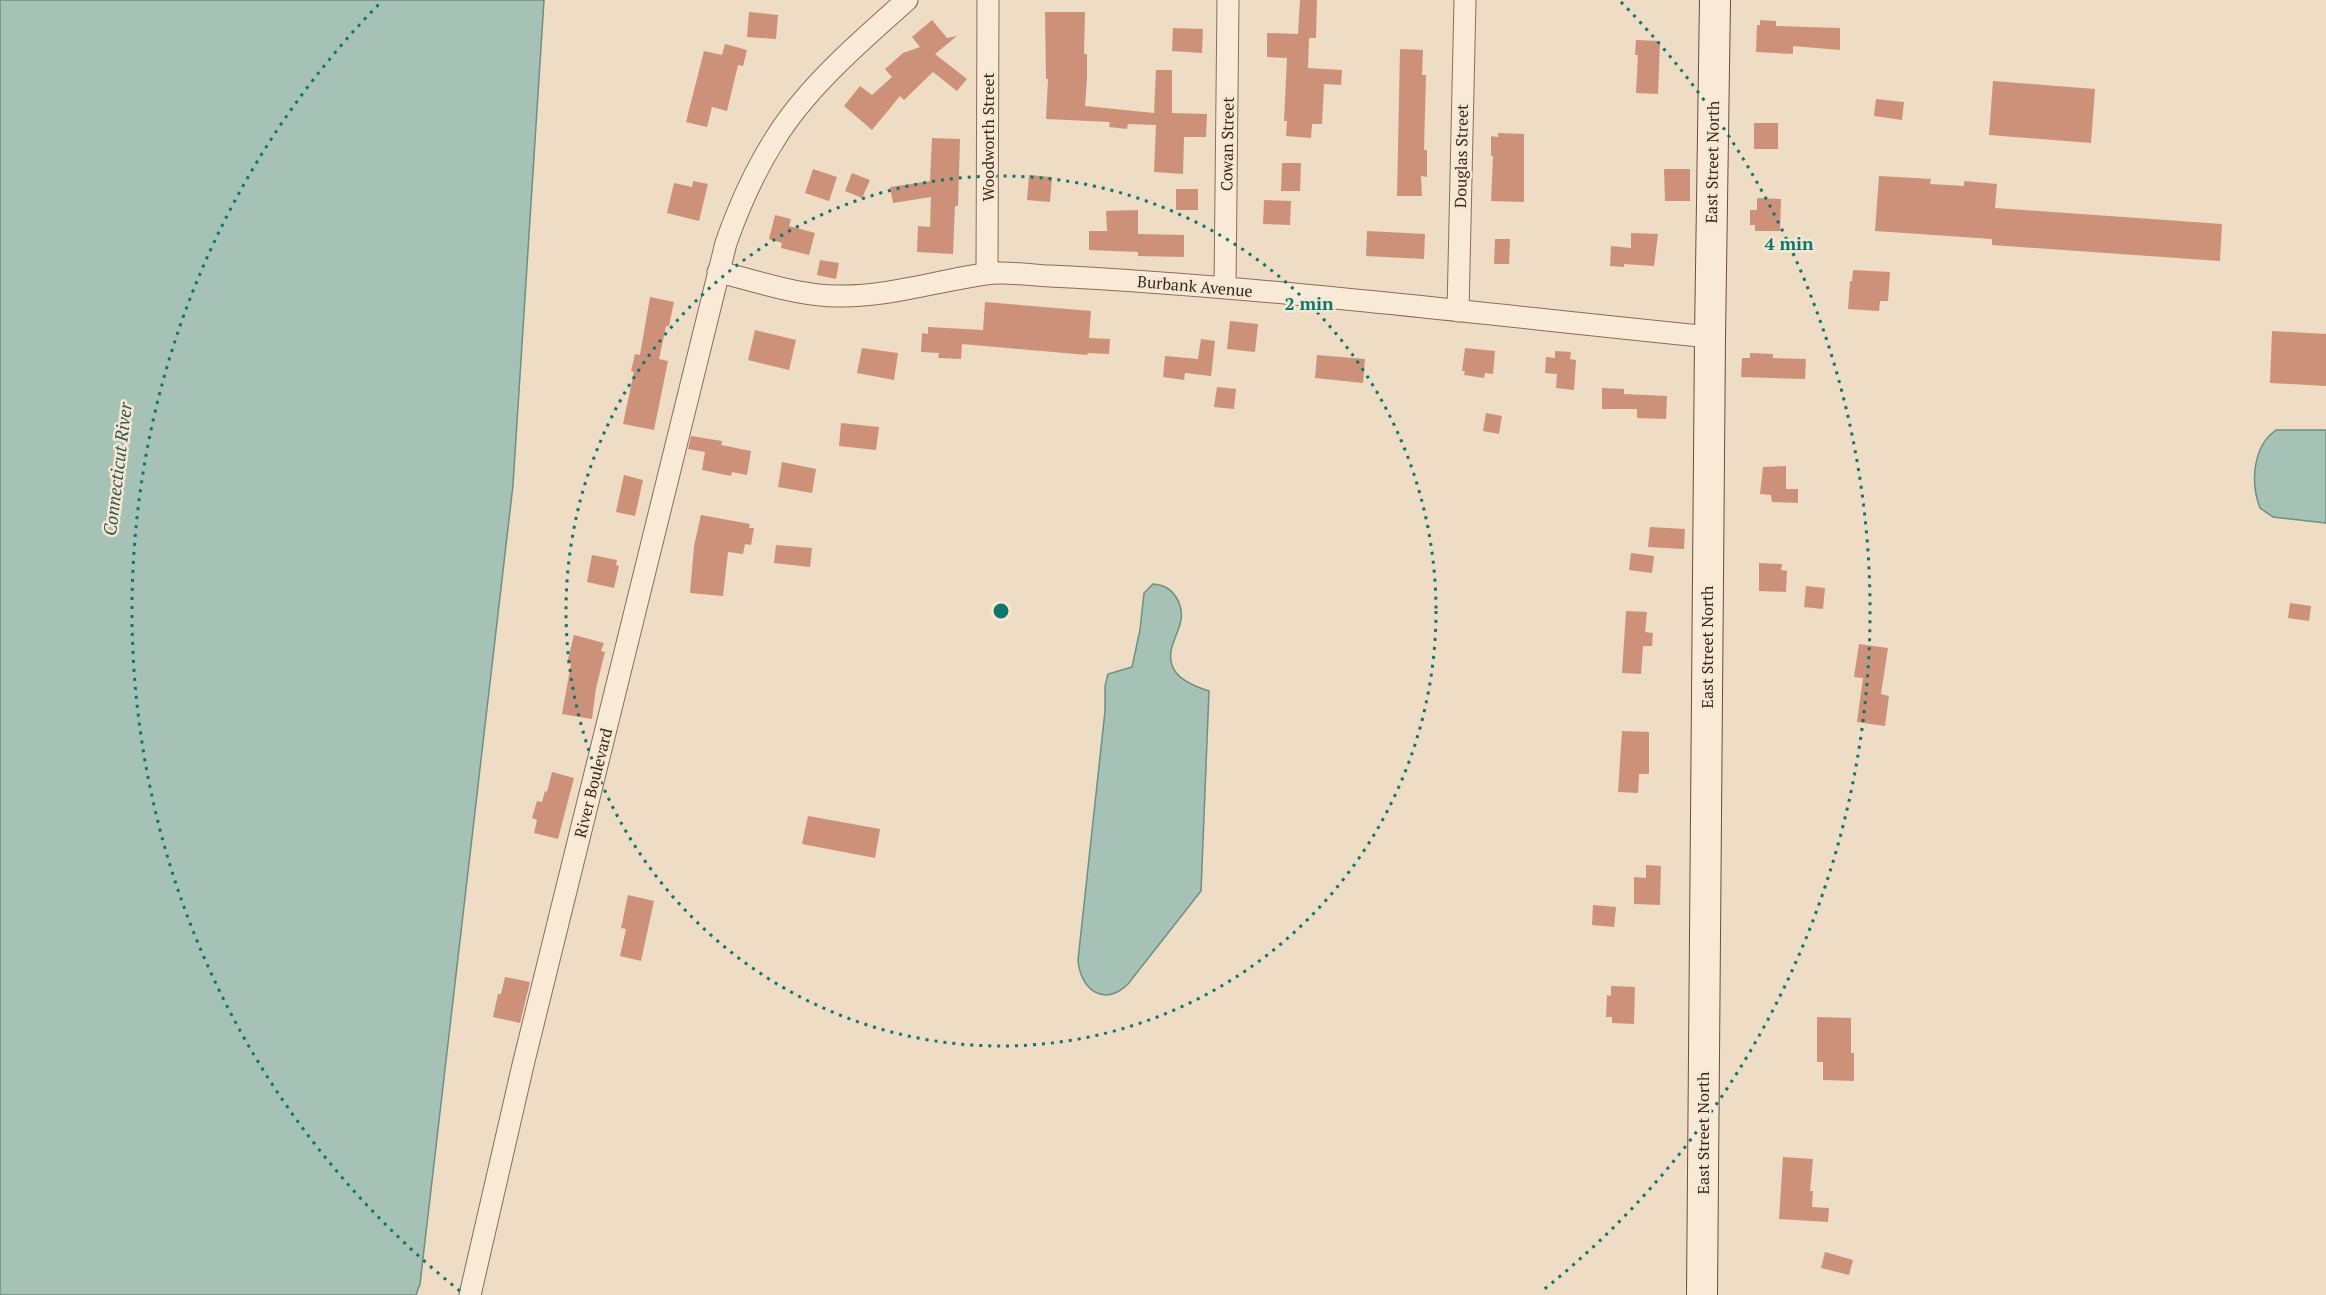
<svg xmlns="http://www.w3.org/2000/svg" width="2326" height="1295" viewBox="0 0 2326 1295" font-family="'PT Serif',serif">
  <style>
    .water { fill: #a6c1b5; stroke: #6c9082; stroke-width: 1.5 }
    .building { fill: #cd9179 }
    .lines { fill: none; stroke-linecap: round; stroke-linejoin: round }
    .street-casing { stroke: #896d5a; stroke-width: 23 }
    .secondary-casing { stroke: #6b4e3d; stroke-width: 32 }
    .street { stroke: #f9ead7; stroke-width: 21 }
    .secondary { stroke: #f9ead7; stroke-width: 30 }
    .ring { fill: none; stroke: #0f766e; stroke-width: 3; stroke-dasharray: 3 6 }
    .labels { text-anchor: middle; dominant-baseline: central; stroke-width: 5; stroke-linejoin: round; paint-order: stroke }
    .street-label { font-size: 16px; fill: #39271e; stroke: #f6e7d3 }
    .water-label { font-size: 18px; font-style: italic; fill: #2d5850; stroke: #f6e7d3 }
    .centre { fill: #0f766e; stroke: #f6e7d3; stroke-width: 3 }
    .ring-label { font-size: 18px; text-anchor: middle; font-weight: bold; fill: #0f766e; stroke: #f6e7d3; stroke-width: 5; stroke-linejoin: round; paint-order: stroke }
  </style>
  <rect width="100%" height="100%" fill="#eedcc4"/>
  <path class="water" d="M 0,0 L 544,0 L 513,485 L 420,1284 L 416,1295 L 0,1295 Z
    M 2276,430 L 2326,430 L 2326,523 L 2273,517 L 2260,508 C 2250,482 2253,446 2276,430 Z
    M 1153,584 C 1163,585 1170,588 1176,597 C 1193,624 1164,641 1172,665 C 1176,679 1196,687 1209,691 L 1201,891 L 1128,984 C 1104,1008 1080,989 1078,960 L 1105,711 L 1105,686 L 1108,674 L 1132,667 L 1140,630 L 1144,593 Z"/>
  <path class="building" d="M 1300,0 L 1317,0 L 1316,38 L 1309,38 L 1308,68 L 1342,70 L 1341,85 L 1324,84 L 1322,124 L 1312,124 L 1311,138 L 1286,136 L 1287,121 L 1284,121 L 1287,58 L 1267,57 L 1267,33 L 1298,34 Z
    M 749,12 L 778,15 L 776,39 L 747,37 Z
    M 1045,12 L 1085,12 L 1084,54 L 1087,54 L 1087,79 L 1085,106 L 1154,113 L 1156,70 L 1172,70 L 1172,113 L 1207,114 L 1206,137 L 1184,137 L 1183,174 L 1154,172 L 1156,125 L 1128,124 L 1127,129 L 1109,127 L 1110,122 L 1046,119 L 1048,79 L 1046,79 Z
    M 932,20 L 947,38 L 957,36 L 935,54 L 967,79 L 957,91 L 933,72 L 904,100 L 900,96 L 872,130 L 844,106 L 860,86 L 872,95 L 892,77 L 885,69 L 903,53 L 920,47 L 912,37 Z
    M 1760,20 L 1776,21 L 1776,26 L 1840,28 L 1840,50 L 1793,46 L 1793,54 L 1756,52 L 1757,25 L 1760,25 Z
    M 1173,28 L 1203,29 L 1202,53 L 1172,51 Z
    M 1636,40 L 1660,41 L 1658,94 L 1636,93 L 1638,55 L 1635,55 Z
    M 725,44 L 747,50 L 743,66 L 738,65 L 727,111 L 712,107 L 707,127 L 686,122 L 704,51 L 722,55 Z
    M 1400,49 L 1423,50 L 1422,75 L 1426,75 L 1424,150 L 1427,150 L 1427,177 L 1421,176 L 1422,196 L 1397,196 Z
    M 1993,81 L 2095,89 L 2091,143 L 1989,135 Z
    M 1876,99 L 1904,102 L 1902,120 L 1874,116 Z
    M 1754,123 L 1778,123 L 1778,149 L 1754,149 Z
    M 1498,133 L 1524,134 L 1524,202 L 1491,201 L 1493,156 L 1491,156 L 1491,136 L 1498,137 Z
    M 932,138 L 960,139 L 958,206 L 955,206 L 953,254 L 917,252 L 918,226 L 930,227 L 931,197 L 893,203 L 890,187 L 930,181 Z
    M 1282,163 L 1301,163 L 1300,191 L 1281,191 Z
    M 813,169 L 837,177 L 829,201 L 805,193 Z
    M 1664,169 L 1690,169 L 1690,201 L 1665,201 Z
    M 852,173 L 870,180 L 862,198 L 845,191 Z
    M 1029,175 L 1052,177 L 1050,202 L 1027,200 Z
    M 1879,176 L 1931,179 L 1930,184 L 1964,186 L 1964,181 L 1997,184 L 1995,208 L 2222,224 L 2220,261 L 1992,245 L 1992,239 L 1875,231 Z
    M 693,181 L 708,184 L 699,221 L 667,213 L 674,183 L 692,187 Z
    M 1176,189 L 1198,189 L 1198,210 L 1176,210 Z
    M 1757,198 L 1781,199 L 1780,231 L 1755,231 L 1755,225 L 1750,225 L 1750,210 L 1757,210 Z
    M 1264,200 L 1291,201 L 1290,225 L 1263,224 Z
    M 1138,210 L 1138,234 L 1184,235 L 1184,257 L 1138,256 L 1138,252 L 1089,250 L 1089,231 L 1107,231 L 1106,211 Z
    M 775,215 L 791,219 L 789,226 L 815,233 L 809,255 L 781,248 L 782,243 L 769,239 Z
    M 1367,231 L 1425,234 L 1424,259 L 1366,256 Z
    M 1631,233 L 1658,234 L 1654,266 L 1624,264 L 1624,267 L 1610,266 L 1611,246 L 1631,248 Z
    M 1495,239 L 1510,239 L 1509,264 L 1494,264 Z
    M 820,260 L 839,263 L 836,279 L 817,275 Z
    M 1853,270 L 1890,272 L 1888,301 L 1880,301 L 1879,311 L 1848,309 L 1850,281 L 1852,281 Z
    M 650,297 L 674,302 L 669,326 L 666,326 L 659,359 L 668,361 L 654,430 L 623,424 L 634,372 L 631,371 L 635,354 L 640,355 Z
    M 985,302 L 1091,311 L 1089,338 L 1110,339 L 1109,354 L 1088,353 L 1087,355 L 962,344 L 961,359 L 938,358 L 939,353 L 921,352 L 922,333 L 928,334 L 928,327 L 983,330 Z
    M 1230,321 L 1258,324 L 1255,352 L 1227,349 Z
    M 755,330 L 796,340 L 789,370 L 748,360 Z
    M 2272,331 L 2326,334 L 2326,386 L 2270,383 Z
    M 1201,339 L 1215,341 L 1211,376 L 1185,373 L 1184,380 L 1163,377 L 1165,356 L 1198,359 Z
    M 862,348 L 898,353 L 894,380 L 857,373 Z
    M 1465,348 L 1495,351 L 1493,374 L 1485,373 L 1484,378 L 1464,375 L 1465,371 L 1462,371 Z
    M 1555,351 L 1571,352 L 1570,359 L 1576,360 L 1574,390 L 1556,388 L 1557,374 L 1545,373 L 1546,357 L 1555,358 Z
    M 1750,353 L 1773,354 L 1773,358 L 1806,359 L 1805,379 L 1741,377 L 1742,358 L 1750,358 Z
    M 1317,355 L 1365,359 L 1363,383 L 1315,378 Z
    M 1217,387 L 1236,389 L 1234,409 L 1214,407 Z
    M 1602,388 L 1624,389 L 1624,394 L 1667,396 L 1666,419 L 1637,418 L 1637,409 L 1602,409 Z
    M 1486,413 L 1502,416 L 1499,434 L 1483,431 Z
    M 841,423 L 879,427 L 876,450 L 839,446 Z
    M 691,436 L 722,441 L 721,445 L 751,451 L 747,475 L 732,472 L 731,476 L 702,470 L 705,452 L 688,449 Z
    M 782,462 L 816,469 L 812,493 L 778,487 Z
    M 1786,466 L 1786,489 L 1798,489 L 1798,503 L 1772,502 L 1771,495 L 1760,494 L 1763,467 Z
    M 624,475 L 643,480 L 635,516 L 616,512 Z
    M 701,515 L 750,524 L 749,528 L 754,528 L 751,545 L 745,544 L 743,554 L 728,552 L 723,596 L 690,593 L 694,546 Z
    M 1650,527 L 1685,529 L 1684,549 L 1648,547 Z
    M 776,545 L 812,548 L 810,567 L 774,563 Z
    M 1631,553 L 1654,556 L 1652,573 L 1629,570 Z
    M 592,555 L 617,560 L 616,565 L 619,566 L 614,588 L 587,582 Z
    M 1759,563 L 1782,564 L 1781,570 L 1787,571 L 1786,592 L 1759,591 Z
    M 1806,586 L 1825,588 L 1823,609 L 1804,607 Z
    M 2290,603 L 2311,606 L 2309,621 L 2288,618 Z
    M 1626,611 L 1647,612 L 1645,632 L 1653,633 L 1652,646 L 1643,646 L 1641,674 L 1622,673 Z
    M 574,635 L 604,643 L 601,651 L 605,652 L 596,688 L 592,719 L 562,714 L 571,664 L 567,663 Z
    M 1859,644 L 1888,648 L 1881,694 L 1889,696 L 1885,726 L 1857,722 L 1863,678 L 1854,677 Z
    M 1622,731 L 1649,732 L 1649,774 L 1639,774 L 1638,793 L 1618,792 Z
    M 552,772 L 574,778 L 558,839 L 534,833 L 537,820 L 532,818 L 537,801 L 542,802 L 545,791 L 547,792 Z
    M 808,816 L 880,829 L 875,858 L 802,844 Z
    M 1646,865 L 1661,866 L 1660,905 L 1634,904 L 1634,877 L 1646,878 Z
    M 628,895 L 654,901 L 641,961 L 620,956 L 626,929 L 621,928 Z
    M 1593,905 L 1616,907 L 1614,927 L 1592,925 Z
    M 505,977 L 530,982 L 520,1023 L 493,1017 L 498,994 L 501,994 Z
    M 1611,986 L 1635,987 L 1634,1024 L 1612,1023 L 1612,1017 L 1606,1017 L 1607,995 L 1611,996 Z
    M 1817,1017 L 1851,1018 L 1851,1053 L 1854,1053 L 1854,1081 L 1823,1080 L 1823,1062 L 1817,1062 Z
    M 1783,1157 L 1813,1159 L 1810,1191 L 1813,1191 L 1812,1207 L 1829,1208 L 1828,1222 L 1779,1219 Z
    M 1825,1252 L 1853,1260 L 1849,1275 L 1821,1268 Z"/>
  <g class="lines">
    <defs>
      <path id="street" d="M 718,272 C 758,281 800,297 841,296 C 890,296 937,281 985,274 C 1005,271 1029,275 1050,276 C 1270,287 1490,315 1710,337
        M 987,273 L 988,0
        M 1225,288 L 1228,0
        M 1458,311 L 1465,0
        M 470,1295 L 523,1065 L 726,243 C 739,206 754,172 775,139 C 807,87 861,41 907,0"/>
      <path id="secondary" d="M 1702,1295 L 1710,337 L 1715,0"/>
    </defs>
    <use href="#street" class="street-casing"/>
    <use href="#secondary" class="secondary-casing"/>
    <use href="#street" class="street"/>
    <use href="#secondary" class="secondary"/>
  </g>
  <g class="ring">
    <circle cx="1001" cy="611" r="435"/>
    <path d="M460 1291A869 869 0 0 1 381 2M1621 2A869 869 0 0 1 1542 1291"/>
  </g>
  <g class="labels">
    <g class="street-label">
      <text transform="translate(988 137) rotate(-90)">Woodworth Street</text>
      <text transform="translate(1227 144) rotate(-89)">Cowan Street</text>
      <text transform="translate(1461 156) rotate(-89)">Douglas Street</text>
      <text transform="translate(1712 162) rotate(-89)">East Street North</text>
      <text transform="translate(1195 286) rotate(5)">Burbank Avenue</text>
      <text transform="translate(1707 647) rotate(-90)">East Street North</text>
      <text transform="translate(593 783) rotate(-76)">River Boulevard</text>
      <text transform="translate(1703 1133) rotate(-90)">East Street North</text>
    </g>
    <g class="water-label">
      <text transform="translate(117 469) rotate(-83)">Connecticut River</text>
    </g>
  </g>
  <circle cx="1001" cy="611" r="9" class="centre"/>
  <g class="ring-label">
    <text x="1789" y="250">4 min</text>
    <text x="1309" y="310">2 min</text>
  </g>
</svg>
